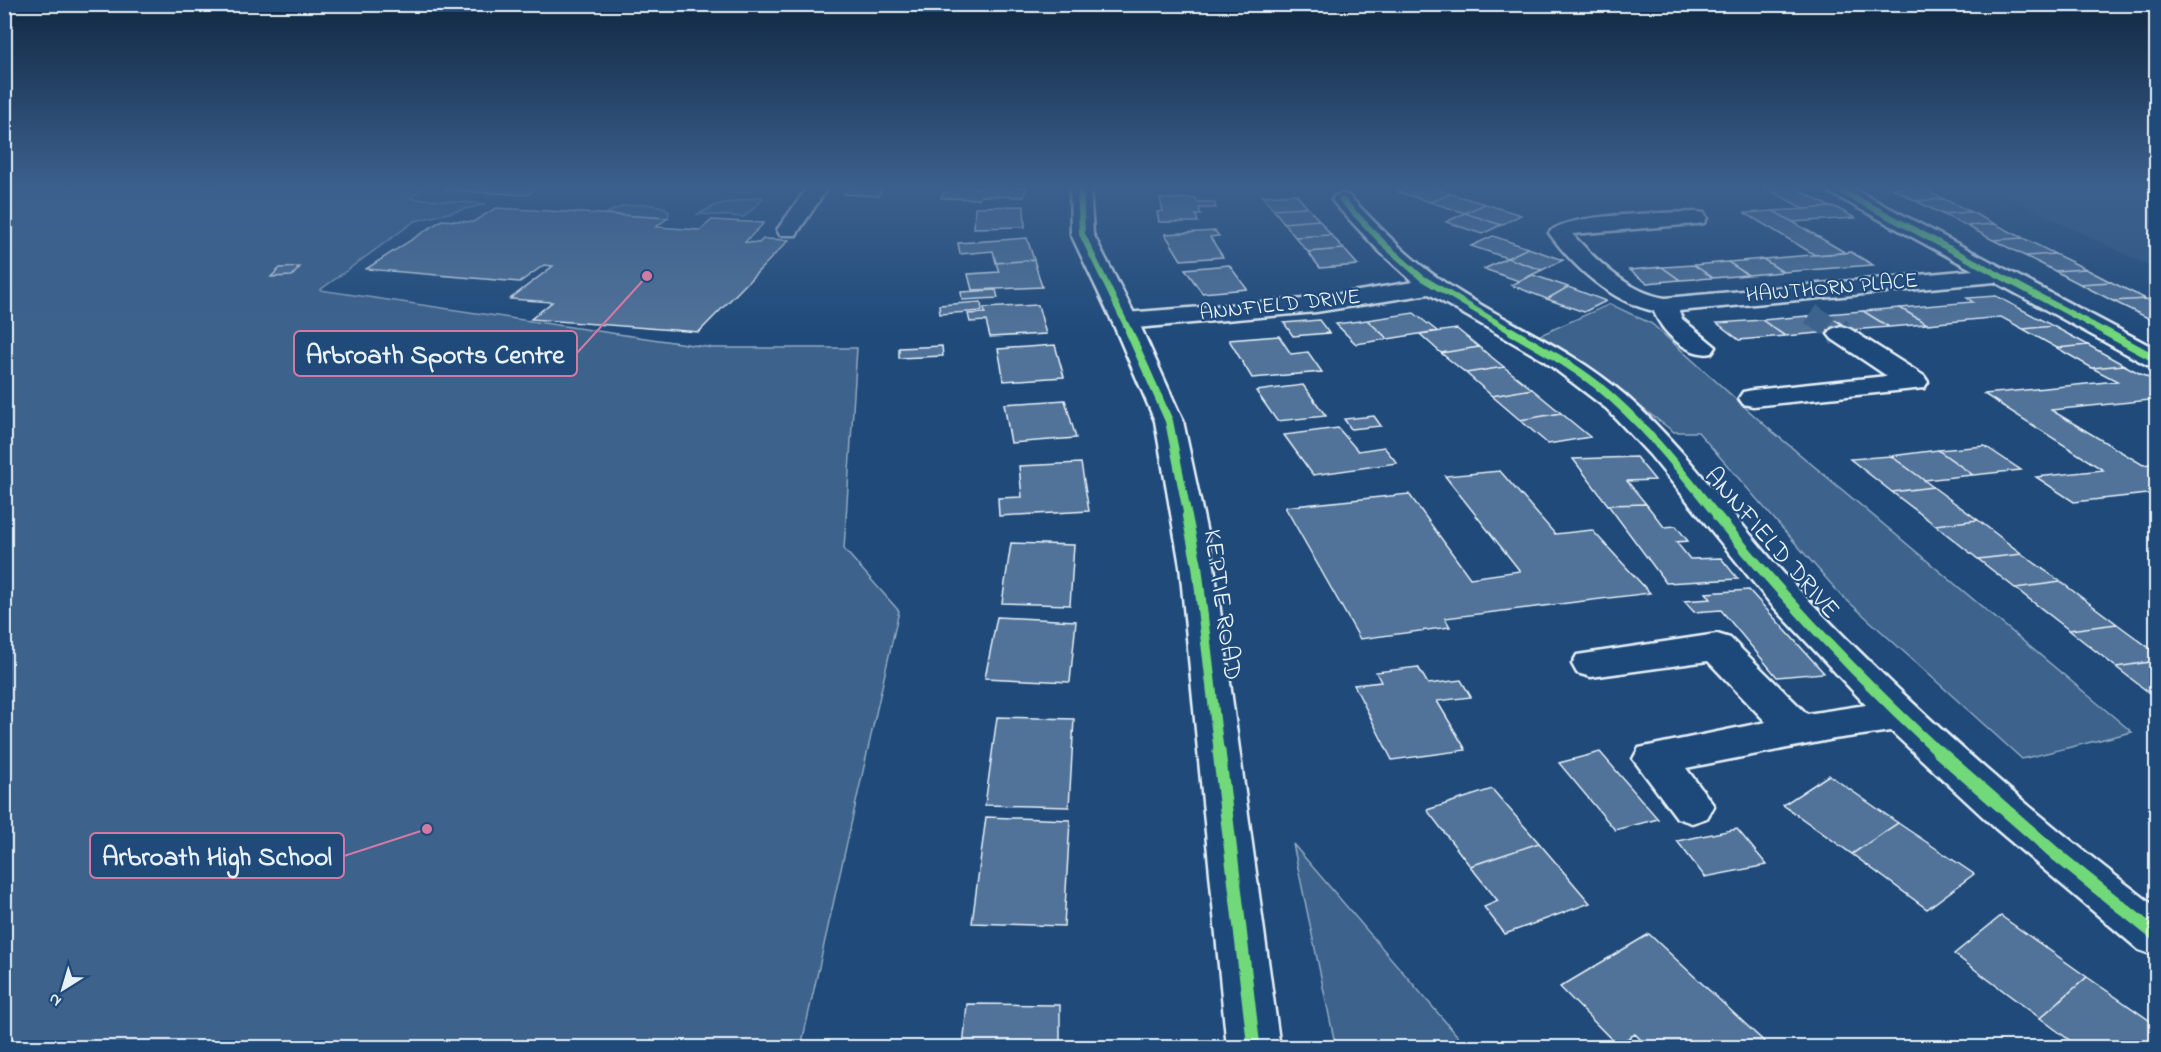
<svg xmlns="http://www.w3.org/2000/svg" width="2161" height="1052" viewBox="0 0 2161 1052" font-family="'Indie Flower',sans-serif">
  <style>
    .built { fill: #2e5683 }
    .green { fill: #3c628c; stroke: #92aac2; stroke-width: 1.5 }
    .building { fill: #517399; stroke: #e8f1f8; stroke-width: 1.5 }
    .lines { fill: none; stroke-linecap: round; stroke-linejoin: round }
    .minor-tunnel-far1 { stroke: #3d638d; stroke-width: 22; stroke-dasharray: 22 11; stroke-linecap: butt }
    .minor-tunnel { stroke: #3d638d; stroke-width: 29; stroke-dasharray: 29 14; stroke-linecap: butt }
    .minor-casing { stroke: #e8f1f8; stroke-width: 5 }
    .major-casing { stroke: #e8f1f8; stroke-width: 5 }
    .minor { fill: #1f4a7a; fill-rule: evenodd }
    .major { fill: #1f4a7a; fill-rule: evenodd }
    .cycleway-far3-casing { stroke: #1f4a7a; stroke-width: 8 }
    .cycleway-far2-casing { stroke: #1f4a7a; stroke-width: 11 }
    .cycleway-far1-casing { stroke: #1f4a7a; stroke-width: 14 }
    .cycleway-casing { stroke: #1f4a7a; stroke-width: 16 }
    .cycleway-far3 { stroke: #71d979; stroke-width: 6 }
    .cycleway-far2 { stroke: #71d979; stroke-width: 8 }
    .cycleway-far1 { stroke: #71d979; stroke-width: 10 }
    .cycleway { stroke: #71d979; stroke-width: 13 }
    .labels { text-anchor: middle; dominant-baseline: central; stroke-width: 4.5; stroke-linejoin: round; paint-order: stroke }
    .far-street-label { font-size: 22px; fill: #e8f1f8; stroke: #1f4a7a }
    .street-label { font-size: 26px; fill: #e8f1f8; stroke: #1f4a7a }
    .leader { fill: none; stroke: #d37aa2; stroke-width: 2 }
    .callout-dot { fill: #d37aa2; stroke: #1f4a7a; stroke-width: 2 }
    .callout { fill: #1f4a7a; stroke: #d37aa2; stroke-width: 2 }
    .callout-label { font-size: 27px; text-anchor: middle; font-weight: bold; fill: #e8f1f8 }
  </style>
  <rect width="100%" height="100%" fill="#1f4a7a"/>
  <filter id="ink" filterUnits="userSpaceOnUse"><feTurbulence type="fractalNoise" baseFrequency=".0167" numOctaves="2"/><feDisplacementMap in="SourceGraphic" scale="12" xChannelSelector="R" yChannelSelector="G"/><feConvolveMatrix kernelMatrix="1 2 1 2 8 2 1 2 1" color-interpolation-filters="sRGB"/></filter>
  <g filter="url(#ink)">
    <path class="built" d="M 1985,187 L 2156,187 L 2156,269 Z"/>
    <path class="green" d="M 5,187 L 425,187 L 410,198 L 486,204 L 415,221 L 320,290 L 713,348 L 857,348 L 844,549 L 899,611 L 801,1047 L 5,1048 Z
      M 762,197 L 762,200 L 744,217 L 698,214 L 719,204 Z
      M 646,204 L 664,207 L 669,212 L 668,218 L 605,214 L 623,206 Z
      M 1610,304 L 1652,324 L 1767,427 L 2132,732 L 2022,759 L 1839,593 L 1698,432 L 1674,432 L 1584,364 L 1538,336 Z
      M 1293,844 L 1467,1047 L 1343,1047 L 1334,1039 Z"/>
    <path class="building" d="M 449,187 L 538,187 L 527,195 L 445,190 Z
      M 849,187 L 883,187 L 878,196 L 844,194 Z
      M 946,187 L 979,188 L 1027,187 L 1024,197 L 981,196 L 979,199 L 941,198 Z
      M 1411,187 L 1431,187 L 1451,194 L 1430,202 L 1398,192 Z
      M 1764,187 L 1794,187 L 1830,207 L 1804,209 Z
      M 1920,187 L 1944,199 L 1916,201 L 1892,188 Z
      M 1296,194 L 1307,207 L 1273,209 L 1262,196 Z
      M 1451,194 L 1485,204 L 1465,213 L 1430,202 Z
      M 1196,198 L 1197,202 L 1214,202 L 1216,208 L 1199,208 L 1201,215 L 1196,215 L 1198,222 L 1159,222 L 1157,212 L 1163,211 L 1160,199 Z
      M 1944,199 L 1971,212 L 1942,214 L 1916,201 Z
      M 1485,204 L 1521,215 L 1501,225 L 1465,213 Z
      M 1024,206 L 1025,227 L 974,228 L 975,207 Z
      M 1307,207 L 1319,220 L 1284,223 L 1273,209 Z
      M 1835,207 L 1855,218 L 1793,222 L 1773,211 Z
      M 496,208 L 668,218 L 656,227 L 700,230 L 712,220 L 764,223 L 745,242 L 759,243 L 763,239 L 789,240 L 699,332 L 531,319 L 552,302 L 510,299 L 553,266 L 544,265 L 520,282 L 366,269 L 442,220 L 473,222 Z
      M 1773,211 L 1793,222 L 1846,253 L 1815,255 L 1745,213 Z
      M 1971,212 L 1995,224 L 1967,226 L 1942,214 Z
      M 1465,213 L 1501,225 L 1482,234 L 1446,222 Z
      M 1319,220 L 1331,235 L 1295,237 L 1284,223 Z
      M 1995,224 L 2023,238 L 1993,240 L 1967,226 Z
      M 1215,231 L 1219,236 L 1210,237 L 1223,257 L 1181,260 L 1165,234 Z
      M 1331,235 L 1344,249 L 1308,252 L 1295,237 Z
      M 1493,236 L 1528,248 L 1507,258 L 1471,246 Z
      M 1027,238 L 1034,260 L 996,263 L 993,251 L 960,254 L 958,243 Z
      M 2023,238 L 2055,254 L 2025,256 L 1993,240 Z
      M 1528,248 L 1563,260 L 1542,270 L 1507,258 Z
      M 1344,249 L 1358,265 L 1320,268 L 1308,252 Z
      M 1851,252 L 1873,265 L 1783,272 L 1763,259 Z
      M 2055,254 L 2086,269 L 2055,271 L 2025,256 Z
      M 1507,258 L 1542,270 L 1519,281 L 1484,269 Z
      M 1763,259 L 1783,272 L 1748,275 L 1728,262 Z
      M 1034,260 L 1042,287 L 972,290 L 968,274 L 999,272 L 996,263 Z
      M 1728,262 L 1748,275 L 1713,278 L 1694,265 Z
      M 1229,265 L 1247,289 L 1202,293 L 1185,269 Z
      M 1694,265 L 1713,278 L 1680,280 L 1662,267 Z
      M 300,267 L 292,276 L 271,277 L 280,268 Z
      M 1662,267 L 1680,280 L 1647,283 L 1629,270 Z
      M 2086,269 L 2111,282 L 2080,284 L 2055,271 Z
      M 1533,275 L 1568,287 L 1547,299 L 1511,285 Z
      M 2111,282 L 2146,299 L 2113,301 L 2080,284 Z
      M 1568,287 L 1606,301 L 1584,312 L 1547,299 Z
      M 996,290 L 998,298 L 962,300 L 961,292 Z
      M 1996,296 L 2053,326 L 2023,329 L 2001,317 L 1927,324 L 1900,308 L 1973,302 L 1967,298 Z
      M 2146,299 L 2156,304 L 2156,318 L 2148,318 L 2113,301 Z
      M 981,302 L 982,311 L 940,314 L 939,305 Z
      M 1038,305 L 1046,334 L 990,337 L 986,321 L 970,322 L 968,314 L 985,313 L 984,308 Z
      M 1900,308 L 1927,324 L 1889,327 L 1863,311 Z
      M 1863,311 L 1889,327 L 1851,330 L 1826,314 Z
      M 1414,313 L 1437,331 L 1388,339 L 1367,320 Z
      M 1826,314 L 1851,330 L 1831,332 L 1807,316 Z
      M 1807,316 L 1831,332 L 1785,336 L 1762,320 Z
      M 1319,320 L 1329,333 L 1293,336 L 1284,323 Z
      M 1367,320 L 1388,339 L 1356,344 L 1336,324 Z
      M 1762,320 L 1785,336 L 1739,340 L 1717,323 Z
      M 2053,326 L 2088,345 L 2057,348 L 2023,329 Z
      M 1457,329 L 1479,347 L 1441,353 L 1420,334 Z
      M 1279,336 L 1291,354 L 1308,352 L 1322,372 L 1252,378 L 1229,340 Z
      M 1055,345 L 1064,377 L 1004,381 L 998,349 Z
      M 2088,345 L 2124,365 L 2092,368 L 2057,348 Z
      M 942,346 L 943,356 L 899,358 L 899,348 Z
      M 1479,347 L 1504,367 L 1466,373 L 1441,353 Z
      M 2124,365 L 2156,382 L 2156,403 L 2150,400 L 2051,410 L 2143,465 L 2150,464 L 2156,468 L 2156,493 L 2074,502 L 2036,477 L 2103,470 L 1984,394 L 2117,381 L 2092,368 Z
      M 1504,367 L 1532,389 L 1492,396 L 1466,373 Z
      M 1303,385 L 1326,416 L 1277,421 L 1256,391 Z
      M 1532,389 L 1561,413 L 1520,420 L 1492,396 Z
      M 1065,400 L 1076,438 L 1011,443 L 1004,404 Z
      M 1561,413 L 1590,437 L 1548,444 L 1520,420 Z
      M 1374,416 L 1381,426 L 1351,429 L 1344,419 Z
      M 1338,428 L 1358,451 L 1384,447 L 1397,463 L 1313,475 L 1284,435 Z
      M 1985,446 L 2021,470 L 1973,475 L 1938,450 Z
      M 1938,450 L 1973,475 L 1924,480 L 1891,456 Z
      M 1891,456 L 1924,480 L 1933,487 L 1892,492 L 1850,459 Z
      M 1636,457 L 1655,480 L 1627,481 L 1646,504 L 1608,505 L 1573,459 Z
      M 1081,463 L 1089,511 L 999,516 L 998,498 L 1022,497 L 1019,466 Z
      M 1500,471 L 1555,534 L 1592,530 L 1650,593 L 1445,618 L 1450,627 L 1360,639 L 1285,507 L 1409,494 L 1470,578 L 1520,571 L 1445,476 Z
      M 1933,487 L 1978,520 L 1935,525 L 1892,492 Z
      M 1646,504 L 1664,527 L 1676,526 L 1688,541 L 1676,542 L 1690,559 L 1721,558 L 1738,579 L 1666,583 L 1608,505 Z
      M 1978,520 L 2022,554 L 1978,559 L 1935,525 Z
      M 1011,543 L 1074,545 L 1070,605 L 1002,603 Z
      M 2022,554 L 2061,582 L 2015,588 L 1978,559 Z
      M 2061,582 L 2117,624 L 2069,630 L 2015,588 Z
      M 1749,590 L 1824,673 L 1777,677 L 1721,610 L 1694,612 L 1684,601 L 1711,599 L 1706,593 Z
      M 997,617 L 1076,621 L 1070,682 L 985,678 Z
      M 2117,624 L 2156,653 L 2156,661 L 2116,667 L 2069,630 Z
      M 2156,661 L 2156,698 L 2116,667 Z
      M 1418,667 L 1428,684 L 1461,680 L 1471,697 L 1437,701 L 1466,750 L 1392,760 L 1354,685 L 1381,682 L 1376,672 Z
      M 997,717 L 1074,719 L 1069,807 L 985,805 Z
      M 1600,752 L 1658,819 L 1615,830 L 1559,763 Z
      M 1829,775 L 1898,823 L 1852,854 L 1783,805 Z
      M 1492,789 L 1539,843 L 1470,866 L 1427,810 Z
      M 986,817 L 1070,820 L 1064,926 L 972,923 Z
      M 1898,823 L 1974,874 L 1927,909 L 1852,854 Z
      M 1737,829 L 1767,865 L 1705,877 L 1677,841 Z
      M 1539,843 L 1590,903 L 1505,934 L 1484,907 L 1498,901 L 1470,866 Z
      M 2001,916 L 2087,977 L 2040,1018 L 1954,954 Z
      M 1649,934 L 1771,1048 L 1649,1048 L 1635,1034 L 1617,1045 L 1560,987 Z
      M 2087,977 L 2156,1025 L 2156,1048 L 2080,1048 L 2040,1018 Z
      M 967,1004 L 1060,1005 L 1060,1048 L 963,1048 Z"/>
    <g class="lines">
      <path class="minor-tunnel-far1" d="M 1811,314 L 1839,333"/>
      <path class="minor-tunnel" d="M 1837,331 L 1841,334"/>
      <defs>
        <path id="minor" d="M 808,187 L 828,187 L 796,235 L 780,235 L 777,230 Z
          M 1824,187 L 1850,187 L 2156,349 L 2156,367 L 2147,365 L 1995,282 L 1679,311 L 1682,319 L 1716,347 L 1712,353 C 1689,358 1661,332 1654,311 C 1612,302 1574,268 1549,233 C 1563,213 1668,213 1696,212 L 1704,213 L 1707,218 L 1704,223 L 1696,224 L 1572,234 C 1597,261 1628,292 1665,298 L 1973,270 L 1827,191 Z
          M 1342,194 L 1349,196 C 1378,225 1406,257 1441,280 C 1501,321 1570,347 1625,395 C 1691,453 1739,527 1799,590 C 1909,706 2029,811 2156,907 L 2156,956 L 2139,950 L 1995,828 L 1891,731 L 1834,739 L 1686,768 L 1714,806 L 1707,818 L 1692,823 L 1677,818 L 1633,759 L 1639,748 L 1766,722 L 1708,661 L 1591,677 L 1577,673 L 1572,664 L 1577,655 L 1717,634 L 1730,638 L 1807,714 L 1866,705 L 1771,604 L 1650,455 L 1607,409 L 1543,360 L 1429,294 L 1316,312 L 1125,329 L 1116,326 L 1112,321 L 1116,316 L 1125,313 L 1316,298 L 1413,282 L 1378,250 L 1335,204 L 1332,200 L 1335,196 Z
          M 1841,326 L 1850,329 L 1924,376 L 1928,382 L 1924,388 L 1753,406 L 1743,404 L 1739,398 L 1743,392 L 1753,390 L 1887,376 L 1832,339 L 1828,334 L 1832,329 Z"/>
        <path id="major" d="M 1070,187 L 1090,187 L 1093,234 L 1138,321 L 1183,421 L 1214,566 L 1280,1048 L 1227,1048 L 1180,566 L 1155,421 L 1112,321 L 1071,234 Z"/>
      </defs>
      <use href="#minor" class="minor-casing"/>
      <use href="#major" class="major-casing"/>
      <use href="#minor" class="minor"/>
      <use href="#major" class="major"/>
      <defs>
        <path id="cycleway-far3" d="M 1080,187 L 1082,234 L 1130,333
          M 1834,187 L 2107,333
          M 1342,200 L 1386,246 L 1422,278 L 1514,333"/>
        <path id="cycleway-far2" d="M 1129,331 L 1169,421 L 1188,517
          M 1511,331 C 1541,348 1570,364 1597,385 C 1643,422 1681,471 1718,517
          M 2104,331 L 2156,359"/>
        <path id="cycleway-far1" d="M 1187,516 L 1197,566 L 1219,753
          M 1717,516 C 1785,600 1860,679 1940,753"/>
        <path id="cycleway" d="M 1219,751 L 1254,1048
          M 1938,751 L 2058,856 L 2156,935"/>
      </defs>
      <use href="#cycleway-far3" class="cycleway-far3-casing"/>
      <use href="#cycleway-far2" class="cycleway-far2-casing"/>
      <use href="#cycleway-far1" class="cycleway-far1-casing"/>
      <use href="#cycleway" class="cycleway-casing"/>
      <use href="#cycleway-far3" class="cycleway-far3"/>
      <use href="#cycleway-far2" class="cycleway-far2"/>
      <use href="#cycleway-far1" class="cycleway-far1"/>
      <use href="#cycleway" class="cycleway"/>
    </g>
  </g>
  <linearGradient id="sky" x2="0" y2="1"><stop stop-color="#112943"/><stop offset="0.56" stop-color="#3c608d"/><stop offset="1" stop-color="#3c608d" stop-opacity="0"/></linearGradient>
  <rect width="2161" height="335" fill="url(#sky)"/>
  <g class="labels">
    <g class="far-street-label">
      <text transform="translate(1832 289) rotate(-5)">HAWTHORN PLACE</text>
      <text transform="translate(1280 306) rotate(-6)">ANNFIELD DRIVE</text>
    </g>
    <g class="street-label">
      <text transform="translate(1771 544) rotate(49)">ANNFIELD DRIVE</text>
      <text transform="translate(1221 605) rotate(82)">KEPTIE ROAD</text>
    </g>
  </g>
  <path class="leader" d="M647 276L577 353M427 829L344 856"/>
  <g class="callout-dot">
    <circle cx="647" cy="276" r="6"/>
    <circle cx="427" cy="829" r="6"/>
  </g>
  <g class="callout">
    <rect x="294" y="331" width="283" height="45" rx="6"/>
    <rect x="90" y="833" width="254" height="45" rx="6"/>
  </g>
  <g class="callout-label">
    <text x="435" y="363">Arbroath Sports Centre</text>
    <text x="217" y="865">Arbroath High School</text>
  </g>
  <rect width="2161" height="1052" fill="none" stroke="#1f4a7a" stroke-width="24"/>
  <rect x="12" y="12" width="2137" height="1028" fill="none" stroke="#e8f1f8" stroke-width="2" filter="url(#ink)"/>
  <g transform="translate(63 989) rotate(217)" stroke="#1f4a7a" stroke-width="4.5" paint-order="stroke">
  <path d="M0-4.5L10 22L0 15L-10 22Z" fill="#e8f1f8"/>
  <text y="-9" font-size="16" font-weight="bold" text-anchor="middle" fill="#e8f1f8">N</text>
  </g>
</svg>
